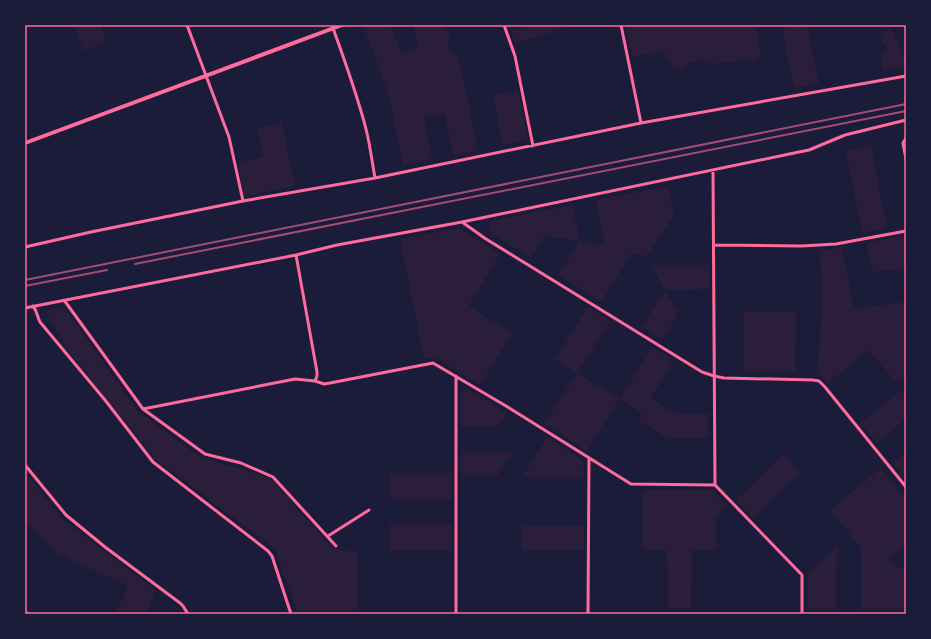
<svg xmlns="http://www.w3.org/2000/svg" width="931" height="639" viewBox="0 0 931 639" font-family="Ubuntu,sans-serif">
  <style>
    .green { fill: #2a1e3b }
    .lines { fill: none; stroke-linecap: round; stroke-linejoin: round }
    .minor { stroke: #ff6b9d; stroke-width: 3 }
    .tertiary { stroke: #ff6b9d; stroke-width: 4 }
    .rail { stroke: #a44b75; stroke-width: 2 }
    .neatline { fill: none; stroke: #ff6b9d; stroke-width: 1.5 }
  </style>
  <rect width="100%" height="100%" fill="#1b1b3a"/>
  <path class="green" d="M 74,25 L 101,25 L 107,42 L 83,51 Z
    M 363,25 L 390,25 L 401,53 L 419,46 L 412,25 L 445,25 L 451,40 L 447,42 L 451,52 L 452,52 L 454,56 L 457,55 L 462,72 L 478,150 L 453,155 L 445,114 L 424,117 L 432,159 L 403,165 L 390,100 L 383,79 Z
    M 530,25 L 562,25 L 564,28 L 515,44 L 511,32 Z
    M 625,25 L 755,25 L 761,53 L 759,57 L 754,61 L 751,61 L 743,59 L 731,62 L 727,61 L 714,64 L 707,60 L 700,60 L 690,63 L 679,69 L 672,68 L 671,67 L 670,60 L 666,58 L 664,51 L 632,57 Z
    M 796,25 L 807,25 L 819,83 L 794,88 L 782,28 Z
    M 890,28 L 906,62 L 906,66 L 883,70 C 877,61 882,57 887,49 L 886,46 L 882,42 L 883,34 Z
    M 518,90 L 528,140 L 503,145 L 493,95 Z
    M 282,122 L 295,186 L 244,196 L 238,162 L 263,157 L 258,129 Z
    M 871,145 L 887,228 L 862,233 L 846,151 Z
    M 668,186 L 674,215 L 646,257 L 632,253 L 601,302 L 558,275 L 579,241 L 544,236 L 531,258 L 488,232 L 490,221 L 572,205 L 580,241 L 605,246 L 596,200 Z
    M 459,228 L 500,254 L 469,306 L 512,333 L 480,385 L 435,357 L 424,358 L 400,239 Z
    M 906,235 L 906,268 L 872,272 L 866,243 Z
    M 842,247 L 854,309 L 906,302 L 906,380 L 895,381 L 868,350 L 828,383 L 818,372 L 822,297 L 820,249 L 829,250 Z
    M 651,265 L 709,265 L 709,289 L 665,290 L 678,314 L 662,340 L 642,327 L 665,290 Z
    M 64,307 L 109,370 L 138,412 L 200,457 L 271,478 L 330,546 L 344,551 L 357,551 L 357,608 L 338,614 L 298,614 L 274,548 L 155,459 L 71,354 L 44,310 Z
    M 588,307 L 610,321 L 577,373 L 620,399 L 652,347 L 674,360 L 651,398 L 677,414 L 708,414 L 708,438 L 668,438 L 638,420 L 642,413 L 620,399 L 587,451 L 544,424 L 577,373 L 555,359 Z
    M 744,311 L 796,312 L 795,372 L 744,372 Z
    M 466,388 L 507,413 L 499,426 L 461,427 L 461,397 Z
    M 902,390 L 906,394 L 906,419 L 877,443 L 860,423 Z
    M 547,437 L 583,461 L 584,477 L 522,477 Z
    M 462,452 L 512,452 L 497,476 L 462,476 Z
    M 906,452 L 906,479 L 893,463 Z
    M 784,453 L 800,473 L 753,518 L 736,500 Z
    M 881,468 L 906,499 L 906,545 L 886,560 L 906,570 L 906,609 L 861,609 L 861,548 L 830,510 Z
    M 25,472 L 61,518 L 156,590 L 145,614 L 115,614 L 128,586 L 55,552 L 30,525 L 25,529 Z
    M 390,473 L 451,473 L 451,499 L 390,499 Z
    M 711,489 L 727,506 L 716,517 L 716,550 L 692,550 L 691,608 L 668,608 L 667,550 L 643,550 L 643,490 Z
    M 390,524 L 451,524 L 451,550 L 390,551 Z
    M 522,526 L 584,526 L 584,550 L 522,550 Z
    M 837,546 L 836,609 L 808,609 L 808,574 Z"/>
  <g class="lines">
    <path class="minor" d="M 187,25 L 229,137 L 243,201
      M 504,25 L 515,56 L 533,146
      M 621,25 L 641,123
      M 333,28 C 345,62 357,94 366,129 C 370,145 372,161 375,178
      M 906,138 L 903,143 L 906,159
      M 713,170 L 715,485
      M 462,222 L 486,239 L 702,372 L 714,376 L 724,378 L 813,380 L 819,381 L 825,387 L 906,487
      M 714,245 L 802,246 L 836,244 L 906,231
      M 25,247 L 91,232 L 243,201 L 375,178 L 641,123 L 906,76
      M 296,255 L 317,372 L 317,376 L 315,381
      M 64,300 L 143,409 L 205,454 L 241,463 L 273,477 L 336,546
      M 33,306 C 37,311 37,316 40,322 L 105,400 L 153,462 L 268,551 L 272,556 L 291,614
      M 25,308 L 296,255 L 337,245 L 462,222 L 799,152 L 809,150 L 845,135 L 906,120
      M 143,409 L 295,379 L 315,381 L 324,384 L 330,383 L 433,363 L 506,406 L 631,484 L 715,485 L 802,575 L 802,614
      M 25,465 L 66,515 L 105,547 L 180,603 L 183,606 L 188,614
      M 328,536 L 369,510
      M 25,612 L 29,614
      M 456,614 L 456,376
      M 588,614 L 589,458"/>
    <path class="tertiary" d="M 25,143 L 342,25"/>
    <path class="rail" d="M 135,264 L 906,111
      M 25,280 L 906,104
      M 25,286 L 107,270"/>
  </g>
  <rect width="931" height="639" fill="none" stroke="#1b1b3a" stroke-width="52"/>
  <rect x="26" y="26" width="879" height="587" class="neatline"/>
</svg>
